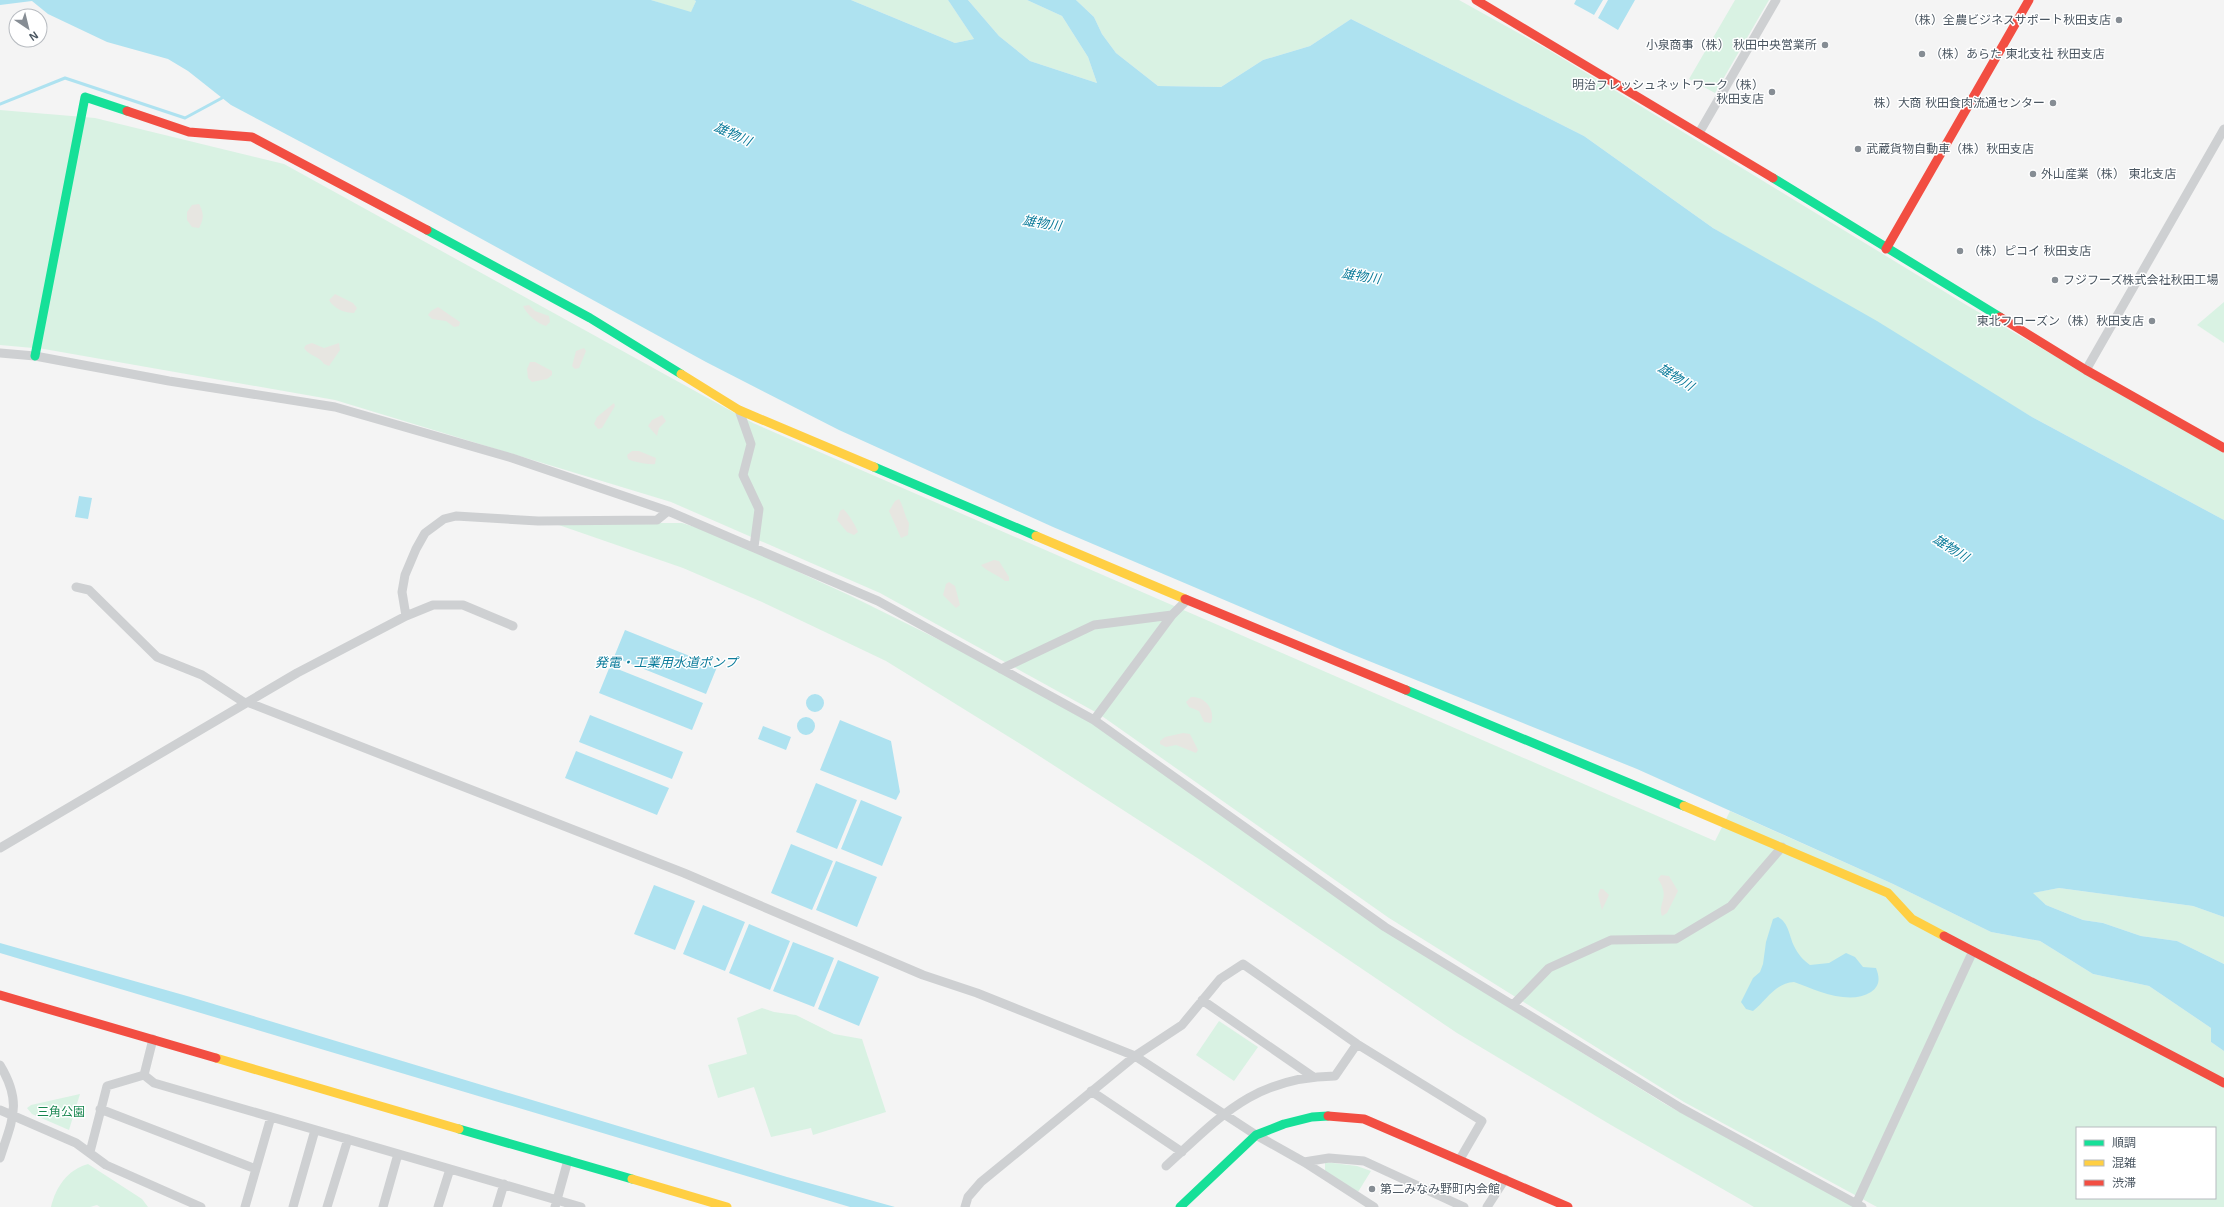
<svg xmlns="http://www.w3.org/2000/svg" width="2224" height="1207" viewBox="0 0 2224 1207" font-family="Helvetica,'Noto Sans JP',sans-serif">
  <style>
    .green { fill: #d9f2e3; fill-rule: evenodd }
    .sand { fill: #e7e6e1 }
    .water { fill: #aee2f0 }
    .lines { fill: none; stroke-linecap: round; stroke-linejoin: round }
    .stream { stroke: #aee2f0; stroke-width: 3 }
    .street { stroke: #ced0d2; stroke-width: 9 }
    .fast { stroke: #16e098; stroke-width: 9 }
    .slow { stroke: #ffcf43; stroke-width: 9 }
    .jam { stroke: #f24e42; stroke-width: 9 }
    .poi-dot { fill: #868d94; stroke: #fff; stroke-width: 1.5 }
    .labels { text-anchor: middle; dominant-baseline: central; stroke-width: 3; stroke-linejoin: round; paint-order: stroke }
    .poi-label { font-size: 12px; fill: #4a5661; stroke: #fff; text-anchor: start }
    .park-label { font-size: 12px; fill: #17864f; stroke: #fff }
    .water-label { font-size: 13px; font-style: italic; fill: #0c7c9b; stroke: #fff }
  </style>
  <rect width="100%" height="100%" fill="#f4f4f4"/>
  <path class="green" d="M 651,0 L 694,0 L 696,1 L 691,13 Z
    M 851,0 L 948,0 L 974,39 L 955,43 Z
    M 968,0 L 1027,0 L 1062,16 L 1088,57 L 1097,83 L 1030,61 L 999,36 Z
    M 1076,0 L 1459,0 L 1547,49 L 1968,306 L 2224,453 L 2224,520 L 2032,417 L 1713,228 L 1584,136 L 1351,19 L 1310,46 L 1263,60 L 1221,87 L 1158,86 L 1116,53 L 1102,34 L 1094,17 Z
    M 1735,0 L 1769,0 L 1715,93 L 1689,79 Z
    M 0,110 L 95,118 L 284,164 L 753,423 L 1715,841 L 1730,811 L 1893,884 L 1991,932 L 2040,941 L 2093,974 L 2149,986 L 2211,1028 L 2211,1042 L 2224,1051 L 2224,1207 L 1877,1207 L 1684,1102 L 1389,918 L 1099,714 L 880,593 L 671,502 L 335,400 L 44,349 L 0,345 ZM 2077,1128 L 2215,1128 L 2215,1198 L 2077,1198 Z
    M 2224,302 L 2224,343 L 2197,325 Z
    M 553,523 L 682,523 L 711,532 L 851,596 L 968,654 L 1092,723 L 1384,930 L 1665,1104 L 1855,1207 L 1754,1207 L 1611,1125 L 1457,1033 L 1202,861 L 1030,750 L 886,661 L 762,602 L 683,568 Z
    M 2059,888 L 2193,906 L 2224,917 L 2224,964 L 2177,941 L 2141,936 L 2103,923 L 2083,920 L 2046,905 L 2032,893 Z
    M 762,1008 L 774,1012 L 796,1015 L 834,1034 L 862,1039 L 886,1112 L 813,1135 L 811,1128 L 771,1137 L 754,1087 L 718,1098 L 708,1065 L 747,1054 L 737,1018 Z
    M 1219,1021 L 1258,1047 L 1234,1081 L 1196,1055 Z
    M 80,1094 L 69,1130 L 32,1114 L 27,1108 L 31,1105 Z
    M 1325,1162 L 1357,1166 L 1371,1171 L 1358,1192 L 1325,1171 Z
    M 88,1164 L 142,1199 L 148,1207 L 100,1207 L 97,1205 L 90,1207 L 51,1207 C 56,1187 67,1170 88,1164 Z"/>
  <path class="sand" d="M 199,204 C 204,213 204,219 199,228 L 192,227 L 187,220 L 187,212 L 192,205 Z
    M 335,294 L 353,303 L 357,308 L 354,313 C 345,313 334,309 329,300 Z
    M 529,305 L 535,311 L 549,316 L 550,322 L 546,326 C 537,323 527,315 523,306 Z
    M 438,307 L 460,322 L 459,326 L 454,327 L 446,321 L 432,319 L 428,315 L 431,311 Z
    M 312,343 L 324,348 L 339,343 L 340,350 L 329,366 L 324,364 C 319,356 309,356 304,348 L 306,345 Z
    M 584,348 L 586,351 L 579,368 L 575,369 L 572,366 L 576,351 Z
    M 530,362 L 535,362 L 552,371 L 552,375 L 547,379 L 532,382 L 528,378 L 527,369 Z
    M 614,403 L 615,406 L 602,428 L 598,429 L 594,424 L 597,417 Z
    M 662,415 L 666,421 L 659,428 L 657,436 L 648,426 L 652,420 Z
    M 632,451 L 639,451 L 656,458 L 655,464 C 650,465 633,462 628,459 L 627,455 Z
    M 899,499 C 904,507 904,515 909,523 L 908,535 L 901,538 L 889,511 L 895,501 Z
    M 843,509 C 847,511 857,528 858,532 L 854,535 L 847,532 L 837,520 L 840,511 Z
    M 994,560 L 999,561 L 1009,577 L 1009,581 L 1005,581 C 999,576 985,570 981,565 Z
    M 949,582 L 955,586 L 960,605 L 956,608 L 943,595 L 946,584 Z
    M 1191,697 C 1204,696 1216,709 1211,723 L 1204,722 L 1199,711 L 1189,707 L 1186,702 Z
    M 1183,733 L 1190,734 L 1198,750 L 1196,753 L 1176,745 L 1166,747 L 1160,744 L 1160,741 L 1165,737 Z
    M 1661,875 L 1669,876 L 1678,891 L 1667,913 L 1662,916 C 1657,903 1671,898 1658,879 Z
    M 1600,889 L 1603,889 L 1609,895 L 1602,910 L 1598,895 Z"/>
  <path class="water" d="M 0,0 L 651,0 L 691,12 L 696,1 L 694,0 L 851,0 L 955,43 L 974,39 L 948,0 L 968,0 L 999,36 L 1030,61 L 1097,83 L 1088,57 L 1062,16 L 1027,0 L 1076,0 L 1094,17 L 1102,34 L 1116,53 L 1158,86 L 1221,87 L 1263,60 L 1310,46 L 1351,19 L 1584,136 L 1713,228 L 1877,321 L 2032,417 L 2224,520 L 2224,917 L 2193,906 L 2059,888 L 2033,893 L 2046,905 L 2083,920 L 2103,923 L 2141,936 L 2177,941 L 2224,964 L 2224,1051 L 2211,1042 L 2211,1028 L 2149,986 L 2093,974 L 2040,941 L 1991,932 L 1893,884 L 1637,769 L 1349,653 L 1053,527 L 839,430 L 706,362 L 405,197 L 231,105 L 188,71 L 168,59 L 107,42 L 48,14 L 32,1 L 0,5 Z
    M 1576,0 L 1603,0 L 1594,15 L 1574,4 Z
    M 1608,0 L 1635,0 L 1618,30 L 1598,18 Z
    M 79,496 L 92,498 L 88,519 L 75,517 Z
    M 625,630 L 717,667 L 706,694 L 614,657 Z
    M 610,666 L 703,703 L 692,730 L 599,693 Z
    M806 703a9 9 0 1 1 18 0a9 9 0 1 1-18 0Z
    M 590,715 L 683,752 L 672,779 L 579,742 Z
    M797 726a9 9 0 1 1 18 0a9 9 0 1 1-18 0Z
    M 840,720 L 891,741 L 900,792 L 896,800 L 820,770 Z
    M 763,726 L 791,737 L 786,750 L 758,739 Z
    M 576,751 L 669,788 L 657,815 L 565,778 Z
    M 816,783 L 857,800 L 837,849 L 796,832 Z
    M 861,800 L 902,817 L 882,866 L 841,849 Z
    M 791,844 L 833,861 L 812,910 L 771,893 Z
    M 836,861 L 877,877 L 857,927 L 816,910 Z
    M 654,885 L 695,901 L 675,950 L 634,934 Z
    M 703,905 L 745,922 L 725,971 L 683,954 Z
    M 1778,917 C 1789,923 1789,936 1794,946 C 1798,954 1803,960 1810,965 L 1829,963 L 1846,953 L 1855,957 L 1863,967 L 1876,968 C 1880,978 1880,986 1871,992 C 1849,1006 1816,990 1794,982 C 1775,983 1766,1001 1753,1011 L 1746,1009 L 1741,1002 L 1753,978 L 1760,972 L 1763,964 L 1766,942 L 1773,919 Z
    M 749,924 L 790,941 L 770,990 L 729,973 Z
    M 793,942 L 834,958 L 814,1007 L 773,991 Z
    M 0,943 L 187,996 L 787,1177 L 895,1207 L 850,1207 L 0,953 Z
    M 838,960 L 879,977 L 859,1026 L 818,1009 Z"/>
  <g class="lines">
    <path class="stream" d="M 0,104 L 65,78 L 185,118 L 222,98"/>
    <path class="street" d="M 1699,133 L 1776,0
      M 0,353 L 35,356 L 169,381 L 335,407 L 512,458 L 668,511 L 878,601 L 1094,720 L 1385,927 L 1681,1108 L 1862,1207
      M 2086,370 L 2224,129
      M 739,410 L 751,444 L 743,475 L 759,509 L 754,547
      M 76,587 L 89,590 L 157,657 L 202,675 L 245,703
      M 406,616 L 402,592 L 405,575 L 416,549 L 425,533 L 444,519 L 456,516 L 538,521 L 657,520 L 668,511
      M 1001,669 L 1094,625 L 1172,615 L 1187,600
      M 247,702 L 684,873 L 923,975 L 977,993 L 1135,1056 L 1256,1135 L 1304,1162 L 1374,1207
      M 1094,720 L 1172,615
      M 0,848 L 297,673 L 406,616 L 433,605 L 463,605 L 513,626
      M 1202,1000 L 1312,1076
      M 1513,1005 L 1549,968 L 1611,940 L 1676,939 L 1731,906 L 1782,847
      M 0,1065 C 23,1103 12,1120 0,1158
      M 144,1075 L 154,1083 L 581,1207
      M 1091,1091 L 1182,1152
      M 100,1109 L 256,1169
      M 0,1110 L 76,1143 L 106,1165 L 201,1207
      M 90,1152 L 107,1086 L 144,1075 L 153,1039
      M 1304,1162 L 1329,1158 L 1364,1161 L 1464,1207
      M 1166,1166 C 1221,1116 1254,1077 1335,1076 L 1357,1044
      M 1856,1204 L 1973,951
      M 245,1207 L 271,1117
      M 293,1207 L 315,1130
      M 327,1207 L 348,1139
      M 383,1207 L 398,1154
      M 438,1207 L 450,1169
      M 497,1207 L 504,1184
      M 555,1207 L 568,1160
      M 965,1207 L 968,1197 L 981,1182 L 1135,1056 L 1182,1025 L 1220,979 L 1243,964 L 1357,1044 L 1482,1121 L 1460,1159
      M 1487,1207 L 1505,1179"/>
    <path class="fast" d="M 1773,178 L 2000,317
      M 427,230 L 590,318 L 681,374
      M 35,356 L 85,97 L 127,111
      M 874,467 L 1036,536
      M 1406,690 L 1684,806
      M 459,1129 L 632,1179
      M 1180,1207 L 1256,1135 L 1284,1124 L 1312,1117 L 1328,1116"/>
    <path class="slow" d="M 681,374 L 739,410 L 874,467
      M 1036,536 L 1185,599
      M 1684,806 L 1888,893 L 1912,919 L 1944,936
      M 216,1058 L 459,1129
      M 632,1179 L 727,1207"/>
    <path class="jam" d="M 1476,0 L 1773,178
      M 127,111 L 189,132 L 252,137 L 427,230
      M 1886,249 L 2029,0
      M 2000,317 L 2086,370 L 2224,448
      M 1185,599 L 1406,690
      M 1944,936 L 2224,1083
      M 0,995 L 216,1058
      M 1328,1116 L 1364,1119 L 1568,1207"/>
  </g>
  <g class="poi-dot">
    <circle cx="2119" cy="20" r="4"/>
    <circle cx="1825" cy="45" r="4"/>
    <circle cx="1922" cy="54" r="4"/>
    <circle cx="1772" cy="92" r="4"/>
    <circle cx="2053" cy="103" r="4"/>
    <circle cx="1858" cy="149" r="4"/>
    <circle cx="2033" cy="174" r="4"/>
    <circle cx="1960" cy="251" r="4"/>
    <circle cx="2055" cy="280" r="4"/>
    <circle cx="2152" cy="321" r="4"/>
    <circle cx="1372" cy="1189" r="4"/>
  </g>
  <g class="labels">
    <g class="poi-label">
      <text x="2111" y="20" text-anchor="end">（株）全農ビジネスサポート秋田支店</text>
      <text x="1817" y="45" text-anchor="end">小泉商事（株） 秋田中央営業所</text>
      <text x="1930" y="54">（株）あらた 東北支社 秋田支店</text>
      <text x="1764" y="85" text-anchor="end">明治フレッシュネットワーク（株）<tspan x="1764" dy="14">秋田支店</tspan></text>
      <text x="2045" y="103" text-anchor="end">株）大商 秋田食肉流通センター</text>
      <text x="1866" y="149">武蔵貨物自動車（株）秋田支店</text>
      <text x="2041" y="174">外山産業（株） 東北支店</text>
      <text x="1968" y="251">（株）ピコイ 秋田支店</text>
      <text x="2063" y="280">フジフーズ株式会社秋田工場</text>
      <text x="2144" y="321" text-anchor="end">東北フローズン（株）秋田支店</text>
      <text x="1380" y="1189">第二みなみ野町内会館</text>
    </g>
    <g class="park-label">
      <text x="61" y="1112">三角公園</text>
    </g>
    <g class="water-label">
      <text transform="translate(733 134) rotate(24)">雄物川</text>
      <text transform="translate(1042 223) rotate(9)">雄物川</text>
      <text transform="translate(1361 276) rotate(9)">雄物川</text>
      <text transform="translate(1676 377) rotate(32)">雄物川</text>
      <text transform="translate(1951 548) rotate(32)">雄物川</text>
      <text x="666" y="662">発電・工業用水道ポンプ</text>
    </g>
  </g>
  <rect x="2076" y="1127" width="140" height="72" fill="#ffffff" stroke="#b7bbc0"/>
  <rect x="2084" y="1140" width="20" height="6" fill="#16e098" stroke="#b7bbc0"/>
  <text x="2112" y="1147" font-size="12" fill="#4a5661">順調</text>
  <rect x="2084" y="1160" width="20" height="6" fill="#ffcf43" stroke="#b7bbc0"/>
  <text x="2112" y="1167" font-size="12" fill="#4a5661">混雑</text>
  <rect x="2084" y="1180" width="20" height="6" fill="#f24e42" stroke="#b7bbc0"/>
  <text x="2112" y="1187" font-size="12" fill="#4a5661">渋滞</text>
  <g transform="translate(28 28) rotate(145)"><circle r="19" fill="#ffffff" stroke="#b7bbc0"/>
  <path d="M0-3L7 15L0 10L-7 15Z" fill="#868d94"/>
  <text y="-6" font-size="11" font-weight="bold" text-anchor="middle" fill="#4a5661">N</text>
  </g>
</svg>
